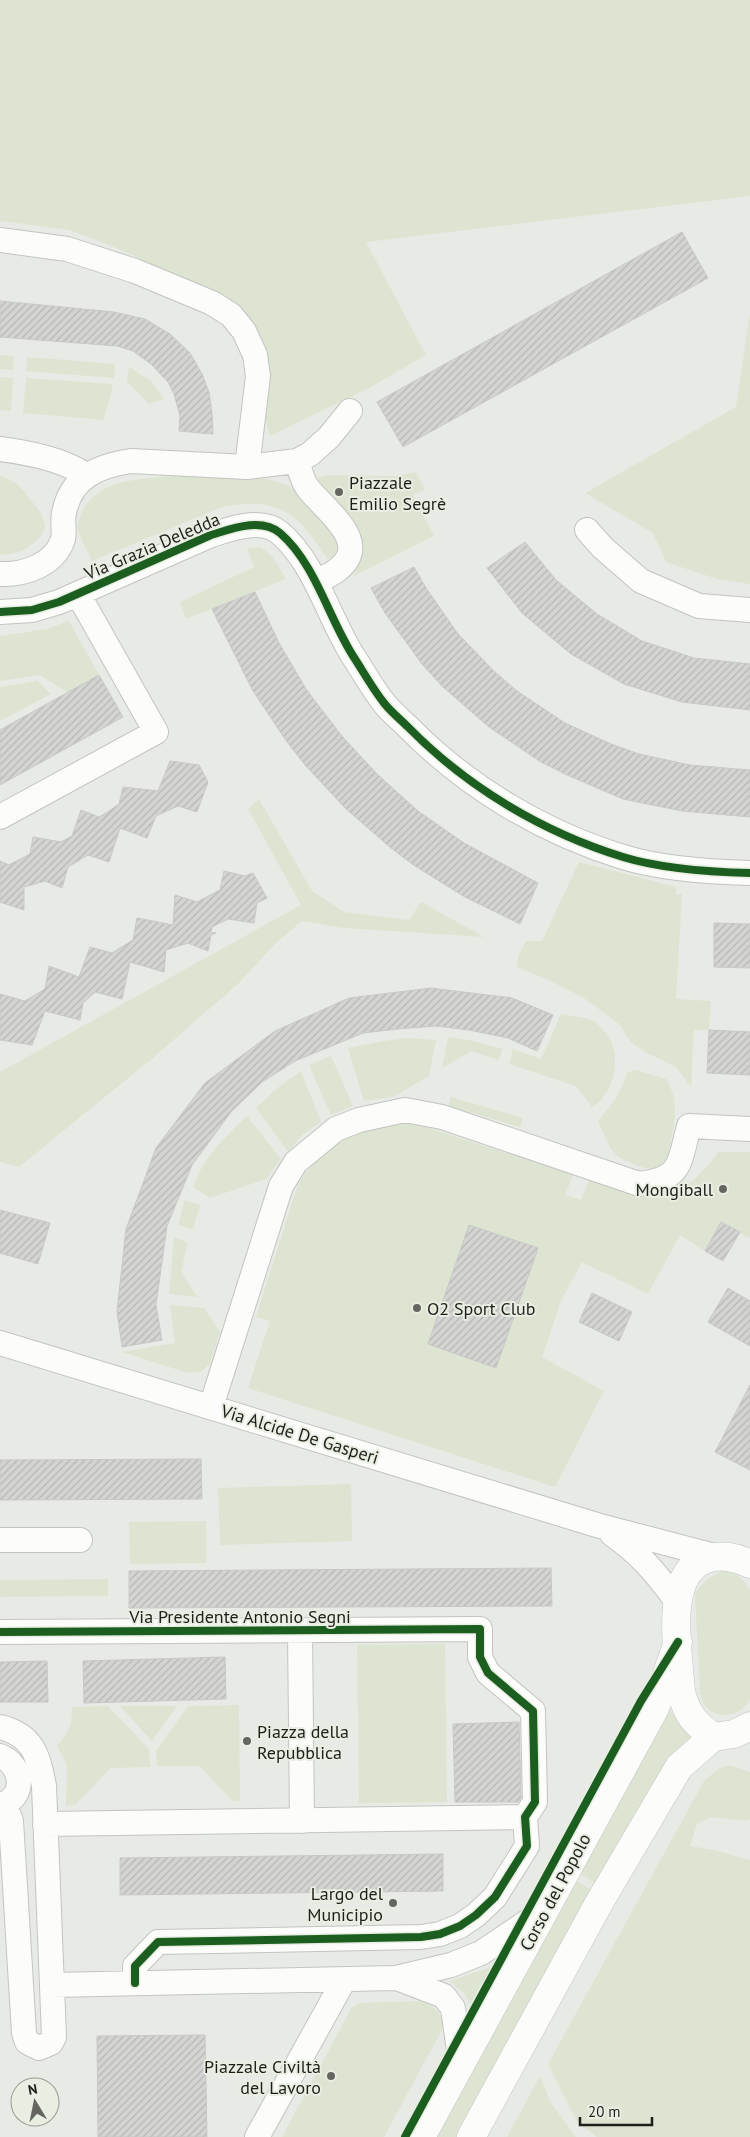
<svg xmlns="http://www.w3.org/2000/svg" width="750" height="2137" viewBox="0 0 750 2137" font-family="'PT Sans',sans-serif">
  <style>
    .green { fill: #dde4d1 }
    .building { fill: url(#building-hatch); stroke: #c8c8c7 }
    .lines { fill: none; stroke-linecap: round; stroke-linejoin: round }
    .street-casing { stroke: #c3c4c0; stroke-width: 26 }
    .secondary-casing { stroke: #c3c4c0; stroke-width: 29 }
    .street { stroke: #fcfcfb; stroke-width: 24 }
    .secondary { stroke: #fcfcfb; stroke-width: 28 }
    .cycleway-casing { stroke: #e9eee2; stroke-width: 11 }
    .cycleway { stroke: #1b5e20; stroke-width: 8 }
    .poi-dot { fill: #656662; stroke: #e9eee2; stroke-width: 2 }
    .labels { text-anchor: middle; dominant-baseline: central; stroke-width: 4; stroke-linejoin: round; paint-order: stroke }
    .poi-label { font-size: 18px; fill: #1e1f1b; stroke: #e9eee2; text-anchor: start }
    .street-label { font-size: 18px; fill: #1e1f1b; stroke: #e9eee2 }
  </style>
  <defs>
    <pattern id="building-hatch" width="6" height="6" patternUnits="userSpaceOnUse" patternTransform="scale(1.25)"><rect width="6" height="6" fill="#d4d4d3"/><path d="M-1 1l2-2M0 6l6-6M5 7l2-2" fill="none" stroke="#b6b6b5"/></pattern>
  </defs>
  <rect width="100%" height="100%" fill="#e8ebe5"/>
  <path class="green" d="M 0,0 L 750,0 L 750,196 L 366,242 L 426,355 L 369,388 L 270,436 L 237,307 L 124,251 L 70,230 L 0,221 Z
    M 750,313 L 750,584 L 717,579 L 666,562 L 653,533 L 585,493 L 736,407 Z
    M 0,355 L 14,356 L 13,370 L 0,369 Z
    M 27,357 L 115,364 L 114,378 L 26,371 Z
    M 129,367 L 151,381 L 164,399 L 149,404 L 127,382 Z
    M 0,377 L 13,378 L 11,411 L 0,410 Z
    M 26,378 L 113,384 L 104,420 L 23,413 Z
    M 416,472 L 425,489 L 413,495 L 434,536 L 354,576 C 362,555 365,531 348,512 C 338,501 324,496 317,482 L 319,477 L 328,475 L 395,476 Z
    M 0,476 C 14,479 21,487 30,499 C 36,506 44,516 45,526 C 45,532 42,535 38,539 C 26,551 16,554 0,555 Z
    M 174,476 C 202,476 269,472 291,488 C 298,493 304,500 310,506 C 323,518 333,530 339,546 L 335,554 L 328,560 C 298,513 279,496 222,507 L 92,561 C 88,551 80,540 78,529 C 77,522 81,516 83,510 C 100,478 143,479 174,476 Z
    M 260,547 C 273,554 279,567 286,579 L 186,619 L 180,602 L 254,567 L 247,549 Z
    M 69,621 L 99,675 L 68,693 L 40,675 L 0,681 L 0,636 L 47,629 Z
    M 37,681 L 51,694 L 0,721 L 0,687 Z
    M 259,799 L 312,891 L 344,912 L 409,920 L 421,902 L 484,937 L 344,928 L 302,921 L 276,943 L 238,984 L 154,1057 L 19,1167 L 0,1162 L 0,1072 L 301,905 L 248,809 Z
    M 579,862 L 676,887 L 676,895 L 682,894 L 676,999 L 711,1001 L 709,1030 L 694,1030 L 691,1087 L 676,1067 L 643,1051 L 630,1041 L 619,1024 L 584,998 L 549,980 L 517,967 L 518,957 L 526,941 L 542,941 Z
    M 561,1014 C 570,1016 584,1017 592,1020 C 596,1021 600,1027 603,1030 C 624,1051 616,1092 592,1107 L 576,1086 L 509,1064 L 513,1049 L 541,1059 Z
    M 448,1037 L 473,1041 L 503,1049 L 498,1060 L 471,1051 L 442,1068 Z
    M 407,1038 L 436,1040 L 429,1076 L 393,1097 L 364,1101 L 348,1048 L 384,1041 Z
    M 331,1056 L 353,1106 L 331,1115 L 309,1065 Z
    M 636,1070 L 666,1079 C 677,1098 676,1108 673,1130 C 669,1154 667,1178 636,1165 C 626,1161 617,1158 611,1149 C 606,1140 602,1130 598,1121 C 611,1106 622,1092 627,1073 Z
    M 301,1071 L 321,1122 L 302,1135 L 288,1152 L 256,1108 L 276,1089 Z
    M 451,1097 L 523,1118 L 520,1127 L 448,1106 Z
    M 247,1116 L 281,1159 L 266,1179 L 210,1198 L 193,1187 C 203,1158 225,1137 247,1116 Z
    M 414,1123 L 573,1175 L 565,1195 L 581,1200 L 589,1180 C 610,1187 647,1203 669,1196 C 677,1193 685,1186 692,1181 C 703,1171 710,1164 718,1152 L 750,1152 L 750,1238 L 721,1222 L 705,1251 L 680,1235 L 648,1294 L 582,1262 L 561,1301 L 542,1357 L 604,1391 L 555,1487 L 248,1388 L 270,1321 L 256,1317 L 297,1187 C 325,1138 360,1126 414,1123 Z
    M 185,1200 L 200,1205 L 193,1229 L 178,1225 Z
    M 174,1237 L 188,1243 L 181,1272 L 197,1297 L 169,1294 Z
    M 170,1305 L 204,1308 L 220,1332 L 210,1364 L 200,1372 L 188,1373 L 122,1352 L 175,1343 Z
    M 351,1484 L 352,1541 L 220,1545 L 218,1488 Z
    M 206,1521 L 206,1563 L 130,1564 L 129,1522 Z
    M 722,1571 C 737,1573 743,1577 750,1591 L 750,1699 C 741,1716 720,1721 706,1707 C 703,1704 702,1697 700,1693 L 695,1594 C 702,1582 710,1577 722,1571 Z
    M 108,1579 L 108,1596 L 0,1597 L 0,1580 Z
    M 445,1644 L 447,1802 L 359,1803 L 357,1645 Z
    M 239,1705 L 240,1801 L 233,1801 L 199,1766 L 157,1766 L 156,1751 L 188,1706 Z
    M 666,1705 L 691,1737 L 650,1787 L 597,1884 L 580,1874 Z
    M 108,1706 L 149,1749 L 150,1767 L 111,1768 L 75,1805 L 66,1806 L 67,1765 L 57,1746 C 70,1731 72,1726 72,1707 Z
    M 120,1706 L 177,1706 L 152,1741 Z
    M 729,1765 L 750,1772 L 750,1819 L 746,1821 L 711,1817 L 697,1824 L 690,1846 L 714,1850 L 750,1860 L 750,2137 L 597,2137 L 577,2122 L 548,2064 L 704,1781 L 718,1769 Z
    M 577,1881 L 593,1891 L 456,2137 L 436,2137 Z
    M 491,1967 L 470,2005 L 466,1995 L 450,1981 Z
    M 419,2001 C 434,2006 443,2011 443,2028 L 384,2137 L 282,2137 L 352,2007 L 359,2003 Z
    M 540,2076 L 550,2101 L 576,2137 L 507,2137 Z"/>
  <path class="building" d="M 682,232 L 708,278 L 403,447 L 377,402 Z
    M 0,301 L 114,312 L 145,319 L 170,334 L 190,353 L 202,374 L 209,392 L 212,413 L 213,434 L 179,431 L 180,416 L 174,394 L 168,382 L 151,364 L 133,351 L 117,346 L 0,337 Z
    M 525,542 L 556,580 L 597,614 L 642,641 L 694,658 L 750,664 L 750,710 L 682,702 L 624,684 L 571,654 L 522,613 L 487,568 Z
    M 414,567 L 426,588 L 458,634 L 495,672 L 517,691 L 565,723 L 611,744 L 639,754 L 690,765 L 750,770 L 750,817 L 682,811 L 623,799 L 567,775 L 541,762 L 489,727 L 443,687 L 422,664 L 385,613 L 371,588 Z
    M 255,592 L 279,643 L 306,689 L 341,735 L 377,774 L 418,811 L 464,843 L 538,883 L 520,924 L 465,897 L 415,866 L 391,848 L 345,808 L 305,765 L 285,739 L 253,691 L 212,609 Z
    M 99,675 L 123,717 L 0,785 L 0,730 Z
    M 170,761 L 199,765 L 208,782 L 197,812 L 178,806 L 156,816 L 147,838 L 120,828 L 109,862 L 88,855 L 68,867 L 62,888 L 45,881 L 24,887 L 24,910 L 0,902 L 0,861 L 9,865 L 30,854 L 33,837 L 61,842 L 72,836 L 81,810 L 99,817 L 109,811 L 119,804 L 123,787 L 158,791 Z
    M 224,871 L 245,876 L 253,873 L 267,898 L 257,903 L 254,923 L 228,919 L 212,927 L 211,932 L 216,933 L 211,935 L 208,951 L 188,943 L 166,950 L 164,972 L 130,962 L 122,999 L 95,992 L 83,1003 L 80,1020 L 45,1011 L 32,1045 L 0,1040 L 0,994 L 25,1001 L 45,989 L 49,966 L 79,977 L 90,947 L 112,953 L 133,940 L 137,918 L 173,925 L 175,895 L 197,902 L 220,890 Z
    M 714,923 L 750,924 L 750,968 L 714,967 Z
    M 431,988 L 512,998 L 553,1015 L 537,1051 L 508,1038 L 469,1030 L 436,1026 L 397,1029 L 363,1033 L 351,1038 L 295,1061 L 262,1082 L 231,1112 L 192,1165 L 167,1226 L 156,1305 L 162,1340 L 122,1347 L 117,1311 L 126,1229 L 156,1148 L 205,1083 L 275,1031 L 349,998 Z
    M 709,1030 L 750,1032 L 750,1075 L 707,1073 Z
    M 0,1210 L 50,1223 L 38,1264 L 0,1253 Z
    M 721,1222 L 740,1232 L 723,1261 L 705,1251 Z
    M 469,1225 L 538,1248 L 496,1368 L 428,1344 Z
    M 728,1288 L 750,1301 L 750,1346 L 708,1322 Z
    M 592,1293 L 632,1312 L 619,1341 L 579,1322 Z
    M 750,1385 L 750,1470 L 715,1452 Z
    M 201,1459 L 202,1499 L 0,1500 L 0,1460 Z
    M 551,1568 L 552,1606 L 129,1608 L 129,1571 Z
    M 225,1657 L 226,1699 L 84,1703 L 83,1661 Z
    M 47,1661 L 48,1702 L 0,1702 L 0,1662 Z
    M 519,1722 L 521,1798 L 518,1802 L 455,1802 L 453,1724 Z
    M 443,1854 L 443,1891 L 120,1895 L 120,1858 Z
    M 205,2035 L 207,2137 L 98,2137 L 97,2036 Z"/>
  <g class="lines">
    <defs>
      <path id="street" d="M 0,240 L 67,249 L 135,271 L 212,303 L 231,315 L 244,331 L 255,355 L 258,376 L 247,467
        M 0,449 C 29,453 62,459 86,475
        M 297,461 C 300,469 302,480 307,487 C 324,510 375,543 336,571 C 330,575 322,579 316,582
        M 587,530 L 603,548 L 641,581 L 699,606 L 750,610
        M 0,574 C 24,575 55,565 63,539 C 65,531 62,521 64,513 C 71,477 98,466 131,461 L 247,467 L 297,461 L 310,454 L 329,437 L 350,411
        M 0,612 L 32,610 L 59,602 L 211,535 C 231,529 261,517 280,533 C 316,564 329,620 355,659 C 364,673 373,689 384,703 C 391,712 400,719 408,727 C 467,787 542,832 623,857 C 662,869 709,872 750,873
        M 0,817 L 156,732 L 78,594
        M 0,1343 L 600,1526 L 715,1556
        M 211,1407 L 281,1186 L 296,1162 L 336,1129 L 359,1120 L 405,1110 L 442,1117 L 639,1184 C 683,1179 679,1162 689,1126 L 750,1129
        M 612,1534 C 641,1555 655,1572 676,1600
        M 0,1540 L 80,1540
        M 300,1631 L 302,1821
        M 0,1632 L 480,1629 L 480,1657 L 488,1673 L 533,1711 L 535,1802 L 525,1817 L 527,1846 L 495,1897 L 476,1915 L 460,1926 L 440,1934 L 421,1937 L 158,1942 L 135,1966 L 135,1983
        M 0,1727 C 33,1735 38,1755 44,1786 L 54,2037 L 51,2043 L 39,2048 L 27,2042 L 24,2033 L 11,1821 L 5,1804
        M 0,1756 C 23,1765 27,1798 0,1805
        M 45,1824 L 525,1817
        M 397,1978 L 444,1996 L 453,2008 L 461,2065
        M 52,1985 L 396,1978 L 451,1965 L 481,1953 L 546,1909
        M 257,2137 L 344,1980"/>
      <path id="secondary" d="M 750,1564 C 737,1557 720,1554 706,1559 C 662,1574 679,1655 681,1692 C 687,1715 695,1723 713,1737 L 734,1734 L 750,1726
        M 421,2137 L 655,1708 L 678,1642
        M 471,2137 L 599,1903 L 679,1767 L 713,1737"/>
    </defs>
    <use href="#street" class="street-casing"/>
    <use href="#secondary" class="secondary-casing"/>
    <use href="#street" class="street"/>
    <use href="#secondary" class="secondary"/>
    <defs>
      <path id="cycleway" d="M 0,612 L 32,610 L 59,602 L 211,535 C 231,529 261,517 280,533 C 316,564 329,620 355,659 C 364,673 373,689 384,703 C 391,712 400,719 408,727 C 467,787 542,832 623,857 C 662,869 709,872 750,873
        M 0,1632 L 480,1629 L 480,1657 L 488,1673 L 533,1711 L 535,1802 L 525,1817 L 527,1846 L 495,1897 L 476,1915 L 460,1926 L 440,1934 L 421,1937 L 158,1942 L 135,1966 L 135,1983
        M 405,2137 L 641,1701 L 678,1642"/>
    </defs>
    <use href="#cycleway" class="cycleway-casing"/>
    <use href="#cycleway" class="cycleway"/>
  </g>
  <g class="poi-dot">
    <circle cx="339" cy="492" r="5"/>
    <circle cx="723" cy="1189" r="5"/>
    <circle cx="417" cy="1308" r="5"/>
    <circle cx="247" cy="1741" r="5"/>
    <circle cx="393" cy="1903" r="5"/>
    <circle cx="331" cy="2076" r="5"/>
  </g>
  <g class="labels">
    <g class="poi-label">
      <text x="349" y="482">Piazzale<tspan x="349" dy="21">Emilio Segrè</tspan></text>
      <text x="713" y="1189" text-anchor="end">Mongiball</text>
      <text x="427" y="1308">O2 Sport Club</text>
      <text x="257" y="1731">Piazza della<tspan x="257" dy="21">Repubblica</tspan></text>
      <text x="383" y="1893" text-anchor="end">Largo del<tspan x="383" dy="21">Municipio</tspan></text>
      <text x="321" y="2066" text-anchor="end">Piazzale Civiltà<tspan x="321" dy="21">del Lavoro</tspan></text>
    </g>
    <g class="street-label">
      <text transform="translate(152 546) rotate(-23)">Via Grazia Deledda</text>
      <text transform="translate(300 1434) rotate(17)">Via Alcide De Gasperi</text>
      <text x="240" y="1616">Via Presidente Antonio Segni</text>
      <text transform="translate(555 1892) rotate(-62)">Corso del Popolo</text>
    </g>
  </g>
  <g transform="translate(35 2102) rotate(350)"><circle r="24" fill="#e9eee2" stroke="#989b92"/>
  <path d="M0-4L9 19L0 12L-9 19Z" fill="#656662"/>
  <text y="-8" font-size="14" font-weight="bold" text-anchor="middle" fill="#1e1f1b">N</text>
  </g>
  <path d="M580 2117v8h72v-8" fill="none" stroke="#1e1f1b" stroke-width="2.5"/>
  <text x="588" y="2117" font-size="15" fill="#1e1f1b" stroke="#e9eee2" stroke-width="4" paint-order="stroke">20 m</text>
</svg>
